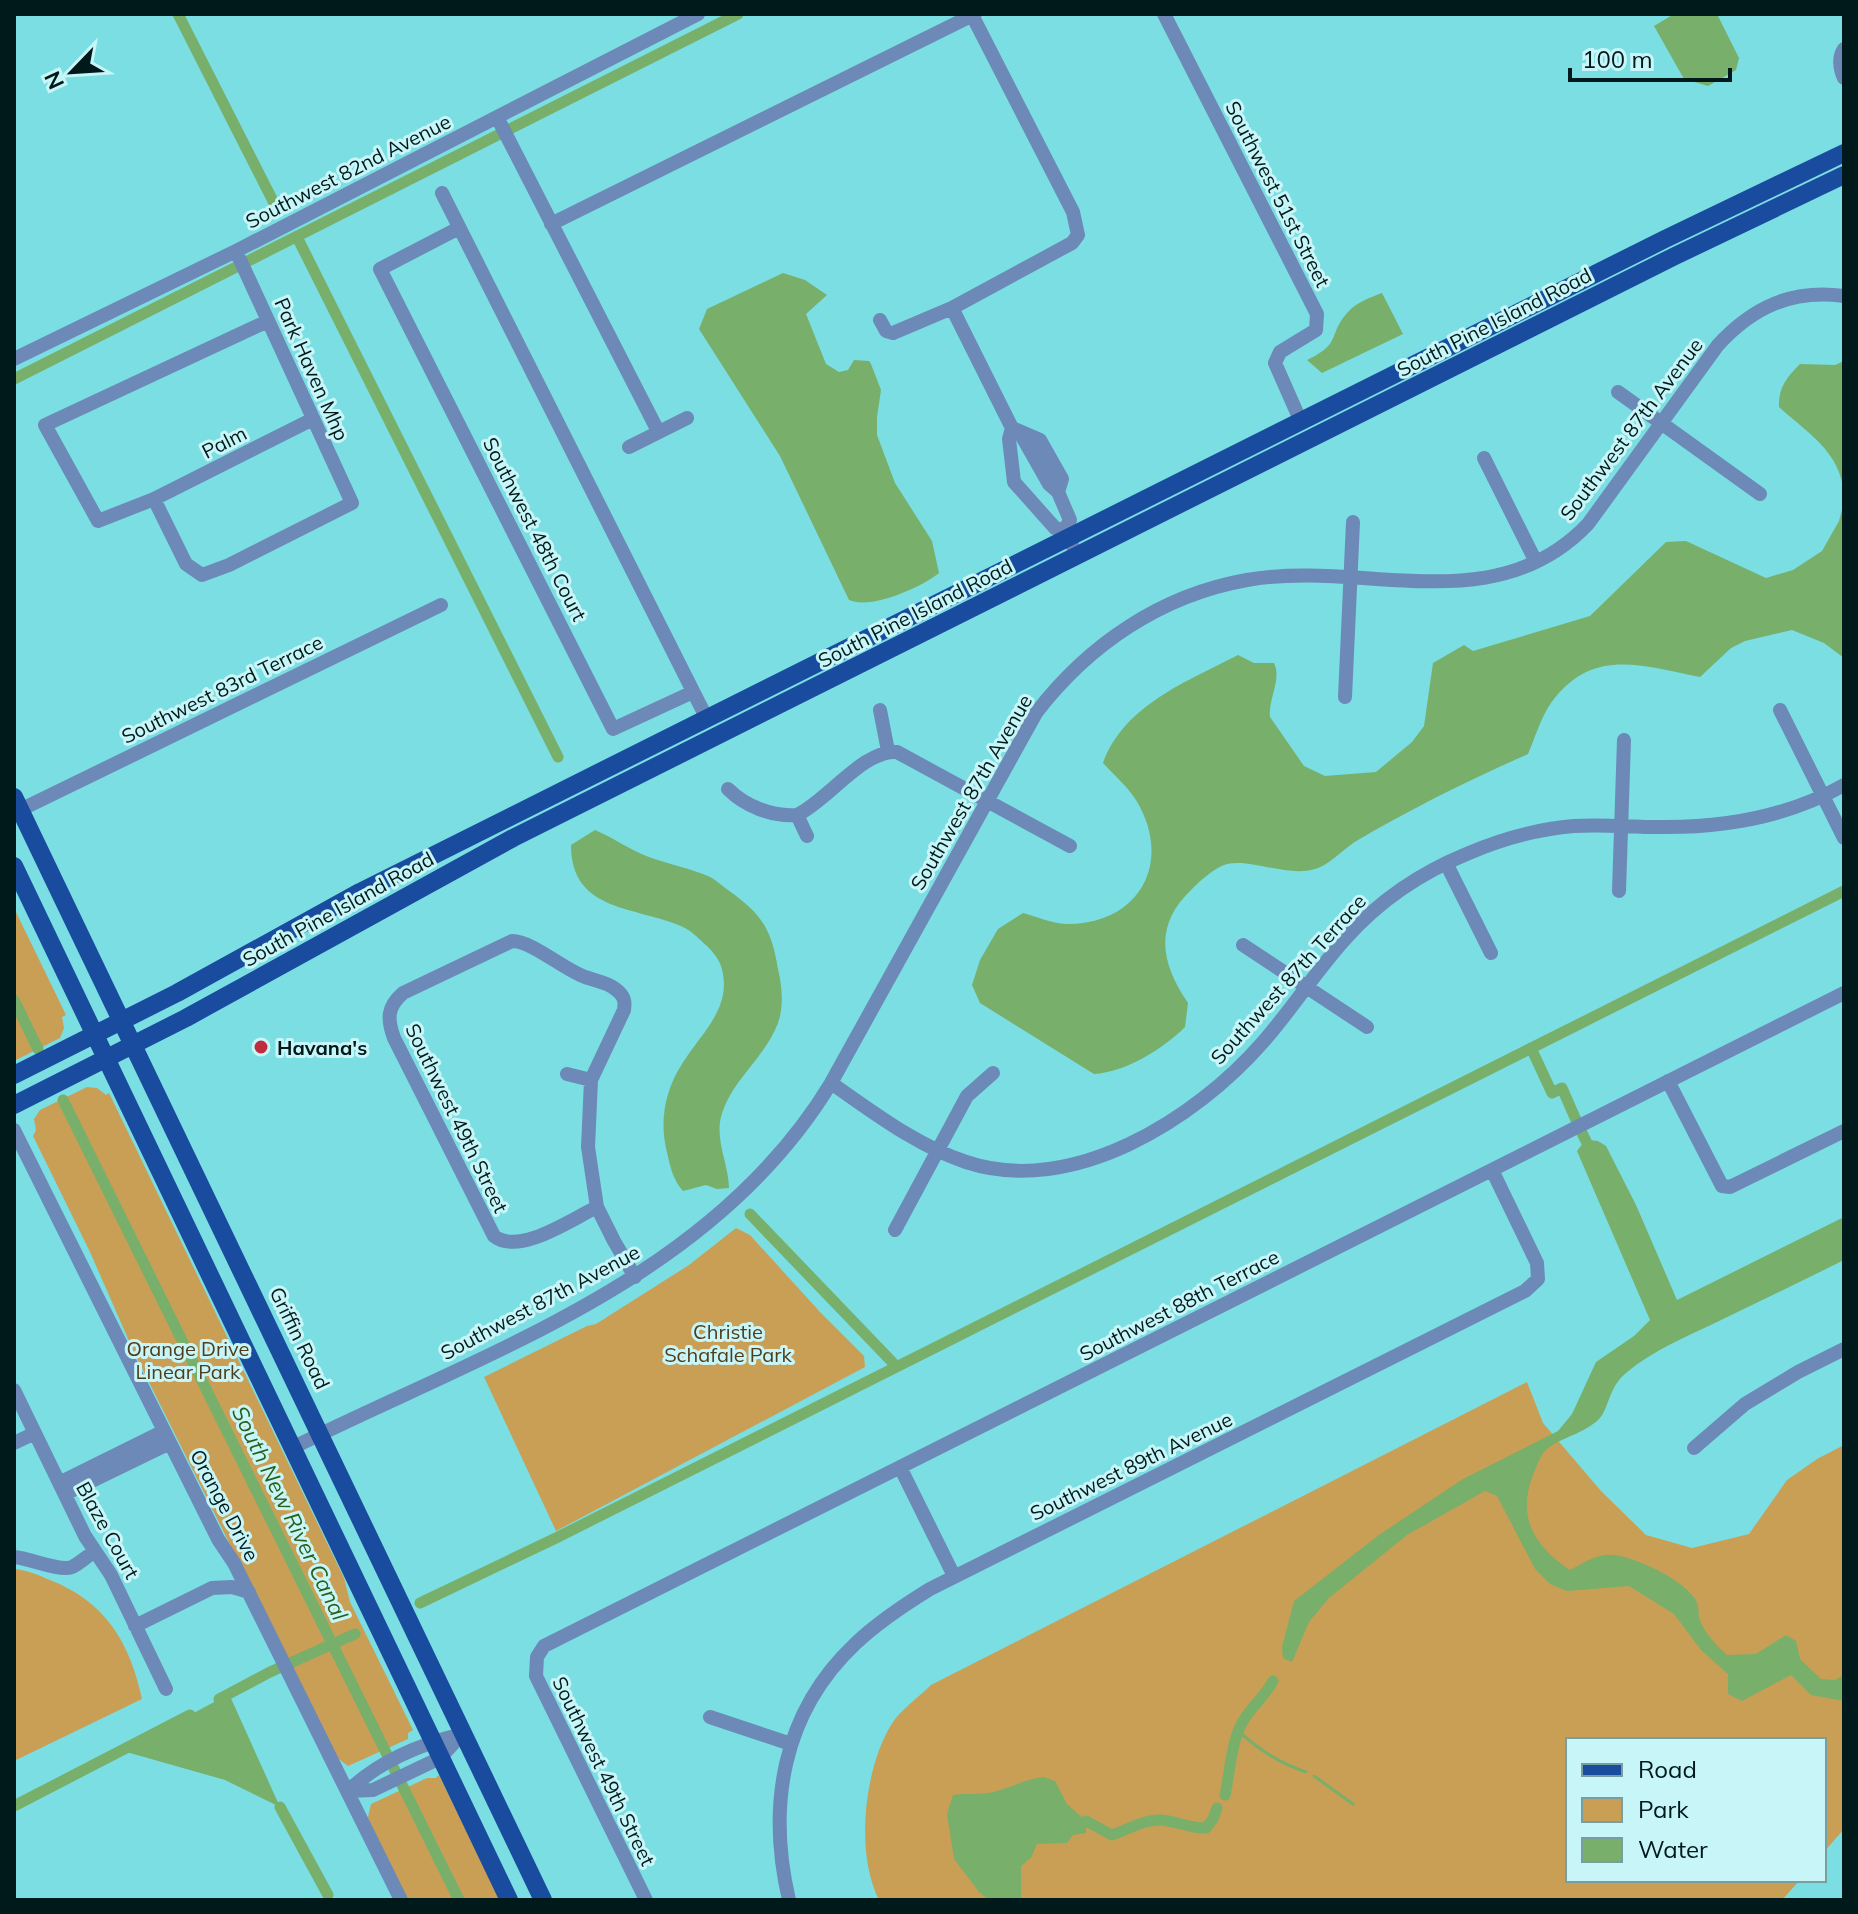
<svg xmlns="http://www.w3.org/2000/svg" width="1858" height="1914" viewBox="0 0 1858 1914" font-family="Mulish,sans-serif">
  <style>
    .green { fill: #c99f55 }
    .water { fill: #78af6b }
    .lines { fill: none; stroke-linecap: round; stroke-linejoin: round }
    .stream { stroke: #78af6b; stroke-width: 3 }
    .canal { stroke: #78af6b; stroke-width: 11 }
    .minor { stroke: #6d89b7; stroke-width: 14 }
    .major { stroke: #194c9f; stroke-width: 18 }
    .poi-dot { fill: #be2d3e; stroke: #c8f6f8; stroke-width: 3 }
    .labels { text-anchor: middle; dominant-baseline: central; stroke-width: 6; stroke-linejoin: round; paint-order: stroke }
    .street-label { font-size: 20px; fill: #001a1c; stroke: #c8f6f8 }
    .poi-label { font-size: 20px; font-weight: bold; fill: #001a1c; stroke: #c8f6f8; text-anchor: start }
    .park-label { font-size: 20px; fill: #4f3c1a; stroke: #c8f6f8 }
    .water-label { font-size: 22px; font-style: italic; fill: #295e1c; stroke: #c8f6f8 }
  </style>
  <rect width="100%" height="100%" fill="#7bdee3"/>
  <path class="green" d="M 14,908 L 66,1015 L 62,1017 L 64,1028 L 60,1038 L 14,1061 Z
    M 87,1087 L 97,1088 L 106,1095 L 109,1093 L 344,1578 L 350,1602 L 413,1730 L 408,1733 L 408,1739 L 348,1766 L 336,1757 L 133,1350 L 90,1252 L 33,1136 L 36,1130 L 34,1119 L 40,1110 Z
    M 736,1228 L 750,1235 L 820,1312 L 864,1356 L 865,1367 L 556,1531 L 484,1377 L 587,1326 L 596,1324 L 689,1265 Z
    M 1527,1382 L 1543,1423 L 1601,1491 L 1646,1535 L 1692,1548 L 1749,1534 L 1787,1480 L 1817,1459 L 1844,1445 L 1844,1829 L 1824,1852 L 1824,1740 L 1568,1740 L 1568,1880 L 1800,1880 L 1782,1900 L 879,1900 C 855,1853 864,1770 891,1725 C 900,1710 919,1697 931,1685 Z
    M 14,1569 C 27,1570 38,1575 50,1580 C 106,1602 130,1643 142,1699 L 14,1761 Z
    M 438,1775 L 440,1777 L 500,1900 L 406,1900 L 370,1825 L 368,1817 L 371,1804 L 427,1778 L 436,1778 Z"/>
  <path class="water" d="M 1674,14 L 1717,14 L 1739,58 L 1736,70 L 1708,86 L 1684,79 L 1654,26 Z
    M 783,273 L 805,280 L 827,295 L 806,314 L 826,364 L 839,372 L 848,370 L 854,360 L 869,361 L 871,364 L 881,390 L 877,417 L 877,435 L 895,483 L 932,541 L 939,573 C 922,587 871,610 849,600 L 780,456 L 699,329 L 707,309 Z
    M 1382,293 L 1403,334 L 1322,373 L 1307,360 C 1343,343 1327,335 1348,312 C 1357,302 1369,298 1382,293 Z
    M 1844,361 L 1844,492 C 1839,451 1809,434 1779,407 C 1778,388 1787,377 1800,364 L 1835,365 Z
    M 1844,502 L 1844,658 L 1824,643 L 1792,630 L 1745,641 L 1731,648 L 1700,677 C 1643,666 1592,646 1551,703 C 1541,717 1535,738 1528,754 C 1469,780 1413,808 1358,840 C 1344,848 1333,862 1318,868 C 1289,879 1253,858 1227,864 C 1214,868 1201,880 1192,889 C 1154,925 1160,962 1188,1003 L 1185,1027 C 1163,1049 1126,1072 1094,1074 L 980,1003 L 972,985 L 980,960 L 998,929 L 1023,913 C 1037,917 1052,923 1066,924 C 1139,925 1174,862 1136,800 C 1128,787 1114,775 1103,763 C 1124,705 1188,681 1238,655 L 1254,663 L 1274,663 C 1282,679 1268,699 1270,717 L 1304,766 L 1325,776 L 1376,772 L 1412,742 L 1424,726 L 1433,663 L 1464,645 L 1473,651 L 1590,616 L 1666,542 L 1686,541 L 1766,578 L 1793,570 L 1822,551 L 1839,521 Z
    M 595,830 C 614,838 630,850 649,857 C 668,864 689,868 708,876 C 715,879 721,885 728,890 C 761,914 771,927 778,969 C 782,986 784,1006 778,1023 C 765,1058 731,1080 721,1117 C 715,1140 729,1166 729,1188 L 717,1189 L 706,1185 L 683,1191 C 673,1180 670,1166 667,1152 C 659,1122 665,1090 682,1064 C 701,1033 734,1007 721,966 C 718,958 713,952 707,946 C 700,940 692,931 683,927 C 637,906 571,913 571,845 Z
    M 1589,1140 L 1598,1141 L 1606,1146 L 1636,1205 L 1677,1300 L 1844,1217 L 1844,1260 C 1802,1281 1759,1302 1717,1322 C 1686,1337 1653,1350 1626,1373 C 1608,1388 1609,1409 1599,1419 C 1584,1434 1561,1437 1546,1450 C 1539,1457 1536,1469 1532,1478 C 1517,1518 1536,1548 1570,1570 C 1581,1564 1592,1557 1605,1555 C 1628,1552 1686,1580 1697,1602 C 1699,1607 1698,1615 1700,1620 C 1705,1634 1716,1645 1727,1655 L 1756,1654 L 1786,1635 L 1796,1641 L 1800,1659 L 1821,1679 L 1835,1680 L 1844,1675 L 1844,1701 L 1811,1695 L 1791,1675 L 1742,1701 L 1728,1694 L 1728,1674 L 1701,1650 L 1674,1614 L 1629,1586 L 1567,1591 L 1550,1584 L 1535,1569 L 1497,1496 L 1485,1491 L 1407,1535 L 1329,1598 L 1309,1622 L 1292,1662 L 1283,1658 L 1282,1647 L 1294,1601 L 1379,1535 L 1463,1479 L 1558,1431 L 1572,1414 L 1596,1362 L 1634,1336 L 1650,1320 L 1577,1151 L 1583,1143 Z
    M 229,1694 L 280,1807 L 225,1780 L 123,1751 Z
    M 1044,1777 L 1055,1781 L 1067,1804 L 1086,1821 L 1086,1833 L 1073,1835 L 1067,1843 L 1037,1844 L 1031,1858 L 1021,1866 L 1021,1900 L 989,1900 L 979,1892 L 954,1859 L 947,1814 L 953,1795 C 966,1793 981,1795 993,1792 C 1010,1788 1025,1779 1044,1777 Z"/>
  <g class="lines">
    <path class="stream" d="M 1239,1732 C 1260,1750 1279,1763 1306,1772
      M 1314,1776 L 1353,1804"/>
    <path class="canal" d="M 178,14 L 275,205
      M 297,237 L 558,757
      M 14,379 L 738,14
      M 14,1000 L 38,1049
      M 1531,1048 L 1552,1093 L 1562,1088 L 1576,1120
      M 63,1100 L 459,1900
      M 1582,1133 L 1586,1141
      M 750,1214 L 896,1366
      M 420,1603 L 556,1538 L 1844,891
      M 219,1699 L 270,1672 L 355,1634
      M 1225,1795 C 1230,1772 1231,1742 1243,1721 C 1252,1706 1265,1696 1273,1681
      M 14,1806 L 190,1715
      M 280,1807 L 328,1895
      M 1086,1821 L 1112,1835 C 1128,1830 1143,1819 1161,1820 C 1177,1821 1190,1829 1206,1828 L 1213,1819 L 1217,1808"/>
    <path class="minor" d="M 1164,14 L 1317,314 L 1316,330 L 1280,352 L 1275,363 L 1301,422
      M 1844,49 C 1838,57 1840,70 1844,78
      M 497,117 L 658,431
      M 442,193 L 707,719
      M 551,224 L 975,14
      M 459,228 L 380,269 L 613,729 L 693,692
      M 952,308 L 1012,428 L 1009,439 L 1014,482 L 1055,528 L 1065,530 L 1072,545
      M 880,320 L 886,331 L 893,333 L 952,308 L 1072,243 L 1078,235 L 1073,212 L 972,15
      M 268,321 L 45,425 L 98,521 L 154,499 L 311,420
      M 14,359 L 236,251 L 698,14
      M 1618,392 L 1760,494
      M 1012,428 L 1040,440 L 1062,479 L 1058,492 L 1070,520 L 1065,530
      M 1019,431 L 1049,484 L 1058,492
      M 629,447 L 687,418
      M 1484,458 L 1536,562
      M 154,499 L 186,564 L 202,575 L 229,565 L 352,503 L 236,251
      M 1345,697 L 1353,522
      M 880,710 L 888,751
      M 1780,710 L 1844,838
      M 728,789 C 745,806 772,817 797,815 C 827,801 864,749 897,752 L 1070,846
      M 20,810 L 441,605
      M 797,815 L 807,836
      M 1446,863 L 1491,953
      M 1619,891 L 1624,740
      M 1243,945 L 1367,1027
      M 567,1074 L 591,1080
      M 1668,1081 L 1722,1186 L 1730,1187 L 1844,1131
      M 831,1083 C 873,1112 917,1146 966,1162 C 1072,1197 1195,1120 1263,1042 C 1292,1009 1316,971 1346,938 C 1379,901 1422,872 1469,853 C 1502,839 1537,829 1574,826 C 1602,824 1630,827 1658,827 C 1723,828 1786,818 1844,785
      M 14,1130 L 218,1539 L 234,1563 L 401,1900
      M 597,1207 C 572,1219 519,1256 494,1236 L 394,1038 C 387,1019 387,1007 403,993 L 512,941 C 532,941 563,969 585,977 C 597,981 610,983 619,992 C 625,998 625,1003 624,1010 L 591,1080 L 588,1147 L 597,1207 L 614,1241 L 635,1277
      M 895,1230 L 967,1096 L 993,1073
      M 14,1390 L 85,1536 L 111,1575 L 166,1689
      M 14,1443 L 35,1433
      M 294,1447 C 488,1351 713,1278 831,1083 L 1036,713 C 1088,645 1161,595 1247,580 C 1363,559 1494,623 1588,524 L 1718,345 C 1753,307 1792,289 1844,296
      M 1694,1448 L 1745,1404 L 1798,1372 L 1844,1349
      M 900,1467 L 954,1576
      M 59,1483 L 164,1431
      M 65,1494 L 170,1443
      M 14,1557 C 30,1558 59,1572 72,1567 C 80,1563 87,1556 94,1552
      M 135,1626 L 212,1588 L 232,1587 L 249,1592
      M 710,1717 L 791,1744
      M 348,1791 L 373,1790 L 440,1758 L 462,1734
      M 348,1791 C 378,1762 421,1744 462,1734
      M 646,1900 L 536,1676 L 537,1657 L 544,1646 L 1844,993
      M 789,1900 C 767,1806 782,1713 855,1644 C 878,1622 904,1605 930,1589 L 1525,1291 L 1538,1279 L 1537,1263 L 1492,1170"/>
    <path class="major" d="M 14,797 L 543,1900
      M 14,866 L 509,1900
      M 14,1075 L 177,993 L 360,892 L 1665,239 L 1844,153
      M 14,1105 L 186,1018 L 513,838 L 1675,256 L 1844,175"/>
  </g>
  <circle class="poi-dot" cx="261" cy="1047" r="8"/>
  <g class="labels">
    <g class="street-label">
      <text transform="translate(348 171) rotate(-27)">Southwest 82nd Avenue</text>
      <text transform="translate(1278 194) rotate(63)">Southwest 51st Street</text>
      <text transform="translate(1494 322) rotate(-27)">South Pine Island Road</text>
      <text transform="translate(312 369) rotate(66)">Park Haven Mhp</text>
      <text transform="translate(1631 429) rotate(-53)">Southwest 87th Avenue</text>
      <text transform="translate(224 442) rotate(-27)">Palm</text>
      <text transform="translate(535 529) rotate(63)">Southwest 48th Court</text>
      <text transform="translate(915 613) rotate(-27)">South Pine Island Road</text>
      <text transform="translate(222 689) rotate(-26)">Southwest 83rd Terrace</text>
      <text transform="translate(971 792) rotate(-60)">Southwest 87th Avenue</text>
      <text transform="translate(338 909) rotate(-29)">South Pine Island Road</text>
      <text transform="translate(1288 979) rotate(-48)">Southwest 87th Terrace</text>
      <text transform="translate(457 1118) rotate(64)">Southwest 49th Street</text>
      <text transform="translate(540 1302) rotate(-28)">Southwest 87th Avenue</text>
      <text transform="translate(1179 1305) rotate(-27)">Southwest 88th Terrace</text>
      <text transform="translate(300 1338) rotate(64)">Griffin Road</text>
      <text transform="translate(1131 1466) rotate(-26)">Southwest 89th Avenue</text>
      <text transform="translate(225 1505) rotate(62)">Orange Drive</text>
      <text transform="translate(108 1530) rotate(61)">Blaze Court</text>
      <text transform="translate(604 1771) rotate(64)">Southwest 49th Street</text>
    </g>
    <g class="poi-label">
      <text x="277" y="1047">Havana's</text>
    </g>
    <g class="park-label">
      <text x="728" y="1331">Christie<tspan x="728" dy="23">Schafale Park</tspan></text>
      <text x="188" y="1348">Orange Drive<tspan x="188" dy="23">Linear Park</tspan></text>
    </g>
    <g class="water-label">
      <text transform="translate(290 1513) rotate(64)">South New River Canal</text>
    </g>
  </g>
  <rect width="1858" height="1914" fill="none" stroke="#001a1c" stroke-width="32"/>
  <rect x="1566" y="1738" width="260" height="144" fill="#c8f6f8" stroke="#789ea0" stroke-width="2"/>
  <rect x="1582" y="1764" width="40" height="12" fill="#194c9f" stroke="#789ea0" stroke-width="2"/>
  <text x="1638" y="1778" font-size="24" fill="#001a1c">Road</text>
  <rect x="1582" y="1798" width="40" height="24" fill="#c99f55" stroke="#789ea0" stroke-width="2"/>
  <text x="1638" y="1818" font-size="24" fill="#001a1c">Park</text>
  <rect x="1582" y="1838" width="40" height="24" fill="#78af6b" stroke="#789ea0" stroke-width="2"/>
  <text x="1638" y="1858" font-size="24" fill="#001a1c">Water</text>
  <g transform="translate(72 72) rotate(245)" stroke="#c8f6f8" stroke-width="6" paint-order="stroke">
  <path d="M0-6L14 30L0 20L-14 30Z" fill="#001a1c"/>
  <text y="-12" font-size="22" font-weight="bold" text-anchor="middle" fill="#001a1c">N</text>
  </g>
  <path d="M1570 68v12h160v-12" fill="none" stroke="#001a1c" stroke-width="4"/>
  <text x="1582" y="68" font-size="24" fill="#001a1c" stroke="#c8f6f8" stroke-width="6" paint-order="stroke">100 m</text>
</svg>
